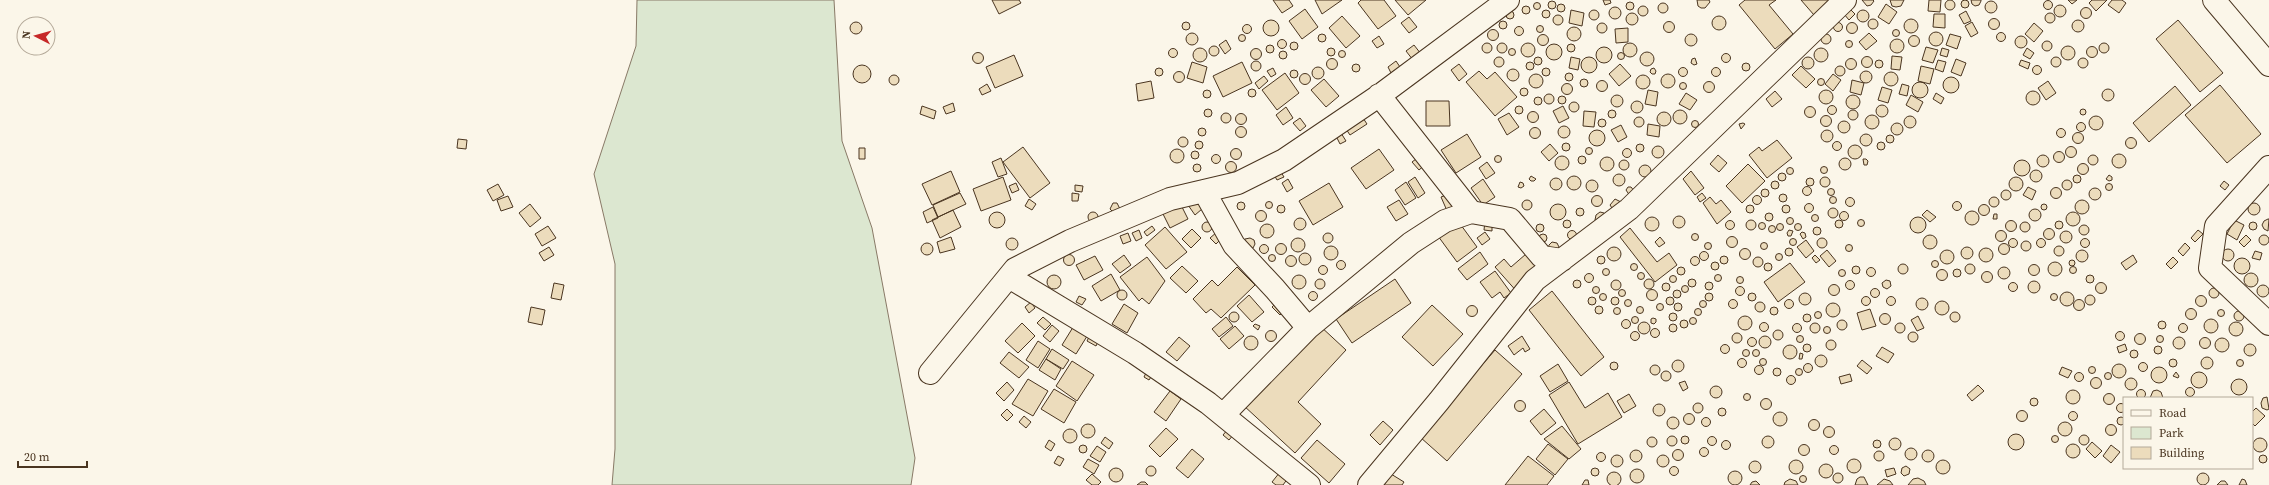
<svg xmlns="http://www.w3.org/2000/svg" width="2269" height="485" viewBox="0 0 2269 485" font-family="'Source Serif 4',serif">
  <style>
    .green { fill: #dce7d0; stroke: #887966 }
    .building { fill: #ecdcbc; stroke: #4a3520 }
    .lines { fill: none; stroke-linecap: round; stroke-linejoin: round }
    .minor-casing { stroke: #4a3520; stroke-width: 24 }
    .major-casing { stroke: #4a3520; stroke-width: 24 }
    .minor { stroke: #fbf6e9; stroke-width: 22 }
    .major { stroke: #fbf6e9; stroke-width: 22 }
  </style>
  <rect width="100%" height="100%" fill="#fbf6e9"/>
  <path class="green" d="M 637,0 L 834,0 L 842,141 L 872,228 L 915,458 L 911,485 L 612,485 L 615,449 L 615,264 L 594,174 L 636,46 Z"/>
  <path class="building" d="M1961 4a4 4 0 1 1 8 0a4 4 0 1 1-8 0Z
    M1945 5a5 5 0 1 1 10 0a5 5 0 1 1-10 0Z
    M 992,0 L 1019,0 L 1021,3 L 999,14 Z
    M 1273,0 L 1289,0 L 1293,6 L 1282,13 Z
    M 1315,0 L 1342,0 L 1322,14 Z
    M 1361,0 L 1384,0 L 1396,16 L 1378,29 L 1358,3 Z
    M 1395,0 L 1426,0 L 1408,15 Z
    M 1603,0 L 1610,0 L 1611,3 L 1605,5 Z
    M 1697,0 L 1709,0 L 1710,2 L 1705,8 L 1701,8 L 1698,6 Z
    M 1745,0 L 1776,0 L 1769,5 L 1793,34 L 1775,49 L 1739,5 Z
    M 1801,0 L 1831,0 L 1814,15 Z
    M 1862,0 L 1873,0 L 1874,1 L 1871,5 L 1867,6 Z
    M 1890,0 L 1904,0 L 1901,6 L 1896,7 L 1892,6 Z
    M 1929,0 L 1941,0 L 1940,12 L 1928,11 Z
    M 1971,0 L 1981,0 L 1981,1 L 1979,5 L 1975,6 L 1972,4 Z
    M 2068,0 L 2077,0 L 2072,4 Z
    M 2092,0 L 2107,0 L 2096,11 L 2089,3 Z
    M 2112,0 L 2122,0 L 2126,3 L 2119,13 L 2108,5 Z
    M2043.5 5a4.5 4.5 0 1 1 9 0a4.5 4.5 0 1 1-9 0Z
    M1985 7a6 6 0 1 1 12 0a6 6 0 1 1-12 0Z
    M1548 5a4 4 0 1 1 8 0a4 4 0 1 1-8 0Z
    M1626 6a4 4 0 1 1 8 0a4 4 0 1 1-8 0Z
    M1533.5 6a3.5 3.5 0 1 1 7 0a3.5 3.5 0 1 1-7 0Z
    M1658 8a5 5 0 1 1 10 0a5 5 0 1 1-10 0Z
    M 1886,4 L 1897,12 L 1889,24 L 1878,17 Z
    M1557 8a4 4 0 1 1 8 0a4 4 0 1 1-8 0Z
    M2054 11a6 6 0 1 1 12 0a6 6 0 1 1-12 0Z
    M1638 11a5 5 0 1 1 10 0a5 5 0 1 1-10 0Z
    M1522 10a4 4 0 1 1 8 0a4 4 0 1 1-8 0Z
    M1609 13a6 6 0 1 1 12 0a6 6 0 1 1-12 0Z
    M2080.5 13a5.5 5.5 0 1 1 11 0a5.5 5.5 0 1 1-11 0Z
    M 1305,9 L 1318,27 L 1302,39 L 1289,21 Z
    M 1850,9 L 1855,14 L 1849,20 L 1844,14 Z
    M1589 15a5 5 0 1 1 10 0a5 5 0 1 1-10 0Z
    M1857 16a6 6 0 1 1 12 0a6 6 0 1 1-12 0Z
    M 1571,10 L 1584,13 L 1582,26 L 1569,23 Z
    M1542 14a4 4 0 1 1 8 0a4 4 0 1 1-8 0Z
    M 1966,11 L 1971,21 L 1964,24 L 1959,15 Z
    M1506 15a4 4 0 1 1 8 0a4 4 0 1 1-8 0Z
    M1626 19a6 6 0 1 1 12 0a6 6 0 1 1-12 0Z
    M2045 18a5 5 0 1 1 10 0a5 5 0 1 1-10 0Z
    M 1934,14 L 1945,14 L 1945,28 L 1933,27 Z
    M1553 20a5 5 0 1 1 10 0a5 5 0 1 1-10 0Z
    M 1342,16 L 1360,36 L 1346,48 L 1329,28 Z
    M1712 23a7 7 0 1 1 14 0a7 7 0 1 1-14 0Z
    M 1409,17 L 1417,27 L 1409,33 L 1401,23 Z
    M1988.5 24a5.5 5.5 0 1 1 11 0a5.5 5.5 0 1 1-11 0Z
    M1904 26a7 7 0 1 1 14 0a7 7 0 1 1-14 0Z
    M1868 24a5 5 0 1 1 10 0a5 5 0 1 1-10 0Z
    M2072 26a6 6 0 1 1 12 0a6 6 0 1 1-12 0Z
    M 2178,20 L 2223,73 L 2200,92 L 2156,39 Z
    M1263 28a8 8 0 1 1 16 0a8 8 0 1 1-16 0Z
    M1499 25a4 4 0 1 1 8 0a4 4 0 1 1-8 0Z
    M1663.5 27a5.5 5.5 0 1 1 11 0a5.5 5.5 0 1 1-11 0Z
    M850 28a6 6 0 1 1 12 0a6 6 0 1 1-12 0Z
    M 1972,22 L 1978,33 L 1971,37 L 1965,26 Z
    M1182 26a4 4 0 1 1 8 0a4 4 0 1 1-8 0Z
    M1846.5 28a5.5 5.5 0 1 1 11 0a5.5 5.5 0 1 1-11 0Z
    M1833.5 27a4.5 4.5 0 1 1 9 0a4.5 4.5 0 1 1-9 0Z
    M1597 28a5 5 0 1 1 10 0a5 5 0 1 1-10 0Z
    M 2034,23 L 2043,31 L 2034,42 L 2025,34 Z
    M1242.5 29a4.5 4.5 0 1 1 9 0a4.5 4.5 0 1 1-9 0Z
    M1536.5 29a3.5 3.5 0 1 1 7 0a3.5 3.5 0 1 1-7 0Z
    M1514.5 31a4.5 4.5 0 1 1 9 0a4.5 4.5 0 1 1-9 0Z
    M1567 34a7 7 0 1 1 14 0a7 7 0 1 1-14 0Z
    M 1628,28 L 1628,42 L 1616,43 L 1615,29 Z
    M1892.5 33a3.5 3.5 0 1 1 7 0a3.5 3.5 0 1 1-7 0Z
    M1487.5 35a5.5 5.5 0 1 1 11 0a5.5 5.5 0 1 1-11 0Z
    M1929 39a7 7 0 1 1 14 0a7 7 0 1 1-14 0Z
    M1996.5 37a4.5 4.5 0 1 1 9 0a4.5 4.5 0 1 1-9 0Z
    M1186 39a6 6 0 1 1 12 0a6 6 0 1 1-12 0Z
    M 1869,33 L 1877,41 L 1866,50 L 1859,42 Z
    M1685 40a6 6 0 1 1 12 0a6 6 0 1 1-12 0Z
    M 1950,34 L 1961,37 L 1957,49 L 1946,45 Z
    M1821 39a5 5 0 1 1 10 0a5 5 0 1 1-10 0Z
    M1318 38a4 4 0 1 1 8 0a4 4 0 1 1-8 0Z
    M1238.5 38a3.5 3.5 0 1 1 7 0a3.5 3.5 0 1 1-7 0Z
    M1537.5 40a5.5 5.5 0 1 1 11 0a5.5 5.5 0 1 1-11 0Z
    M1908.5 41a5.5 5.5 0 1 1 11 0a5.5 5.5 0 1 1-11 0Z
    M2015 42a6 6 0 1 1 12 0a6 6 0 1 1-12 0Z
    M 1379,36 L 1384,44 L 1377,48 L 1372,41 Z
    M1890 46a7 7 0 1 1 14 0a7 7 0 1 1-14 0Z
    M1277.5 44a4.5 4.5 0 1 1 9 0a4.5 4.5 0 1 1-9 0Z
    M 1226,40 L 1231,49 L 1225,54 L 1219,45 Z
    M1845.5 44a3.5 3.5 0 1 1 7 0a3.5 3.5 0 1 1-7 0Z
    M2042 46a5 5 0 1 1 10 0a5 5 0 1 1-10 0Z
    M1290 46a4 4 0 1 1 8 0a4 4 0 1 1-8 0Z
    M1521 50a7 7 0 1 1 14 0a7 7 0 1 1-14 0Z
    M2099 48a5 5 0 1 1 10 0a5 5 0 1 1-10 0Z
    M1497 48a5 5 0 1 1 10 0a5 5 0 1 1-10 0Z
    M1482 48a5 5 0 1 1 10 0a5 5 0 1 1-10 0Z
    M1623 50a7 7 0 1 1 14 0a7 7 0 1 1-14 0Z
    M1567 48a4 4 0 1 1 8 0a4 4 0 1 1-8 0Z
    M1546 52a8 8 0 1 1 16 0a8 8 0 1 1-16 0Z
    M1266 49a4 4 0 1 1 8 0a4 4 0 1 1-8 0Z
    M 1414,45 L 1421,54 L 1413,60 L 1406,51 Z
    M1209 51a5 5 0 1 1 10 0a5 5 0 1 1-10 0Z
    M2061 53a7 7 0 1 1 14 0a7 7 0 1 1-14 0Z
    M2086.5 52a5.5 5.5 0 1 1 11 0a5.5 5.5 0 1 1-11 0Z
    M1596 55a8 8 0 1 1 16 0a8 8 0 1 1-16 0Z
    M 1926,47 L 1938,50 L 1933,63 L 1922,60 Z
    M1327 52a4 4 0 1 1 8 0a4 4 0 1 1-8 0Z
    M 1942,48 L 1949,50 L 1947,57 L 1940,55 Z
    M 2027,48 L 2034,53 L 2030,59 L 2023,55 Z
    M1250.5 54a5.5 5.5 0 1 1 11 0a5.5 5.5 0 1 1-11 0Z
    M1814 55a7 7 0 1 1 14 0a7 7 0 1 1-14 0Z
    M1193 55a7 7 0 1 1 14 0a7 7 0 1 1-14 0Z
    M1508.5 52a3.5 3.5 0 1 1 7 0a3.5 3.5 0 1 1-7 0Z
    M1168.5 53a4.5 4.5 0 1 1 9 0a4.5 4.5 0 1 1-9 0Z
    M1338.5 54a3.5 3.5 0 1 1 7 0a3.5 3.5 0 1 1-7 0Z
    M1279 55a4 4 0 1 1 8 0a4 4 0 1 1-8 0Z
    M1640 59a7 7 0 1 1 14 0a7 7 0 1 1-14 0Z
    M1617.5 56a3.5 3.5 0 1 1 7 0a3.5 3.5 0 1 1-7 0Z
    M972.5 58a5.5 5.5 0 1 1 11 0a5.5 5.5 0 1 1-11 0Z
    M1721.5 58a4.5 4.5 0 1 1 9 0a4.5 4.5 0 1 1-9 0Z
    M 1014,55 L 1023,76 L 995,88 L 986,67 Z
    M 1892,56 L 1902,57 L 1900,70 L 1891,69 Z
    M1861.5 62a5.5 5.5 0 1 1 11 0a5.5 5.5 0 1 1-11 0Z
    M1802 63a6 6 0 1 1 12 0a6 6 0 1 1-12 0Z
    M1534 61a4 4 0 1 1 8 0a4 4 0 1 1-8 0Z
    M 1571,57 L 1580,59 L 1578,70 L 1569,68 Z
    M2051 62a5 5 0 1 1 10 0a5 5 0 1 1-10 0Z
    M1494 62a5 5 0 1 1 10 0a5 5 0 1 1-10 0Z
    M1581 65a8 8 0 1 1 16 0a8 8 0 1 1-16 0Z
    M2078 63a5 5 0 1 1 10 0a5 5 0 1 1-10 0Z
    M 1695,58 L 1697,64 L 1694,65 L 1691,63 L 1692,59 Z
    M1326.5 64a5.5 5.5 0 1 1 11 0a5.5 5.5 0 1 1-11 0Z
    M1845.5 64a5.5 5.5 0 1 1 11 0a5.5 5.5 0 1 1-11 0Z
    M 1956,59 L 1966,63 L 1961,76 L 1951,72 Z
    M 1938,60 L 1946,62 L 1943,72 L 1935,69 Z
    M 2021,60 L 2030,63 L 2028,69 L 2019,65 Z
    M1875 64a4 4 0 1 1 8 0a4 4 0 1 1-8 0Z
    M1251 66a5 5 0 1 1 10 0a5 5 0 1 1-10 0Z
    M 1396,61 L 1400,67 L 1391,73 L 1388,67 Z
    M 1192,62 L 1207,67 L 1203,83 L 1187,78 Z
    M 1242,62 L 1252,83 L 1223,97 L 1213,76 Z
    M1526 66a4 4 0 1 1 8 0a4 4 0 1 1-8 0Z
    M1742 67a4 4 0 1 1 8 0a4 4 0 1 1-8 0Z
    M 1459,64 L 1467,74 L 1459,81 L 1451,70 Z
    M 1620,64 L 1631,76 L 1619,86 L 1609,74 Z
    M1352 68a4 4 0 1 1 8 0a4 4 0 1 1-8 0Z
    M853 74a9 9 0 1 1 18 0a9 9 0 1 1-18 0Z
    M2032.5 70a4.5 4.5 0 1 1 9 0a4.5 4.5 0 1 1-9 0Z
    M1835 71a5 5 0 1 1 10 0a5 5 0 1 1-10 0Z
    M 1801,66 L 1815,79 L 1806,88 L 1792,75 Z
    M 1921,66 L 1934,69 L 1930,84 L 1918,81 Z
    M1312 73a6 6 0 1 1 12 0a6 6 0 1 1-12 0Z
    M1711.5 72a4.5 4.5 0 1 1 9 0a4.5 4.5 0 1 1-9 0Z
    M1678.5 72a4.5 4.5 0 1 1 9 0a4.5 4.5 0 1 1-9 0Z
    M1155 72a4 4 0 1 1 8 0a4 4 0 1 1-8 0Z
    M 1273,68 L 1276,74 L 1271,77 L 1267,71 Z
    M 1654,68 L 1656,71 L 1655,74 L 1652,74 L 1650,72 L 1651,69 Z
    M1542 72a4 4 0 1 1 8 0a4 4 0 1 1-8 0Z
    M1507 75a6 6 0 1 1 12 0a6 6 0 1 1-12 0Z
    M1290 74a4 4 0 1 1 8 0a4 4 0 1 1-8 0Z
    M1860 77a6 6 0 1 1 12 0a6 6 0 1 1-12 0Z
    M 1479,71 L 1487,79 L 1495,72 L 1517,97 L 1495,116 L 1466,82 Z
    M1173.5 77a5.5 5.5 0 1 1 11 0a5.5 5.5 0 1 1-11 0Z
    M1884 79a7 7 0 1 1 14 0a7 7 0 1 1-14 0Z
    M 1285,73 L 1299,93 L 1277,110 L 1262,90 Z
    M1565 77a4 4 0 1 1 8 0a4 4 0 1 1-8 0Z
    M1299.5 79a5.5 5.5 0 1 1 11 0a5.5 5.5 0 1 1-11 0Z
    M1661 81a7 7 0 1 1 14 0a7 7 0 1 1-14 0Z
    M 1833,74 L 1841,80 L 1833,91 L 1825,84 Z
    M1529 81a7 7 0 1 1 14 0a7 7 0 1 1-14 0Z
    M1636 82a7 7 0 1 1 14 0a7 7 0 1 1-14 0Z
    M889 80a5 5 0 1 1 10 0a5 5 0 1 1-10 0Z
    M 1264,76 L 1268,81 L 1259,89 L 1255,83 Z
    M1943 85a8 8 0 1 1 16 0a8 8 0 1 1-16 0Z
    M1817.5 82a3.5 3.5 0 1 1 7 0a3.5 3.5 0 1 1-7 0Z
    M 1324,79 L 1339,96 L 1326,107 L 1311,90 Z
    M1580 83a4 4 0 1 1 8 0a4 4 0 1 1-8 0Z
    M 1852,80 L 1864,83 L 1861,95 L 1850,92 Z
    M1596.5 86a5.5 5.5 0 1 1 11 0a5.5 5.5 0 1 1-11 0Z
    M 1151,81 L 1154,98 L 1138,101 L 1136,84 Z
    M 2048,81 L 2056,93 L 2046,100 L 2038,88 Z
    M1703.5 87a5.5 5.5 0 1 1 11 0a5.5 5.5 0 1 1-11 0Z
    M1912 90a8 8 0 1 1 16 0a8 8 0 1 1-16 0Z
    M1679.5 86a3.5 3.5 0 1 1 7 0a3.5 3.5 0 1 1-7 0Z
    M1561.5 89a5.5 5.5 0 1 1 11 0a5.5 5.5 0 1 1-11 0Z
    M 987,84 L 991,91 L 982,95 L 979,89 Z
    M 1902,84 L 1909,86 L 1907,96 L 1899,94 Z
    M 2220,85 L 2261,134 L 2227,163 L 2185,115 Z
    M 2175,86 L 2191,105 L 2149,142 L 2133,123 Z
    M 1882,87 L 1892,90 L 1888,103 L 1878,100 Z
    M1520 92a4 4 0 1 1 8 0a4 4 0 1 1-8 0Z
    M2102 95a6 6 0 1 1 12 0a6 6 0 1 1-12 0Z
    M1248 93a4 4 0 1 1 8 0a4 4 0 1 1-8 0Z
    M1203 94a4 4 0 1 1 8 0a4 4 0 1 1-8 0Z
    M 1648,90 L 1658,92 L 1656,106 L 1645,104 Z
    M1819 97a7 7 0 1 1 14 0a7 7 0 1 1-14 0Z
    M2026 98a7 7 0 1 1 14 0a7 7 0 1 1-14 0Z
    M 1775,91 L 1782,99 L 1772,107 L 1766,99 Z
    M 1686,93 L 1697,100 L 1690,110 L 1679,104 Z
    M 1936,93 L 1944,98 L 1941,104 L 1933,99 Z
    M1544 99a5 5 0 1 1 10 0a5 5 0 1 1-10 0Z
    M 1911,95 L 1923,102 L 1918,112 L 1906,105 Z
    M1611 101a6 6 0 1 1 12 0a6 6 0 1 1-12 0Z
    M1846 102a7 7 0 1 1 14 0a7 7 0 1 1-14 0Z
    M1558 100a4 4 0 1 1 8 0a4 4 0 1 1-8 0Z
    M1534 101a4 4 0 1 1 8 0a4 4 0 1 1-8 0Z
    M1631 107a6 6 0 1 1 12 0a6 6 0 1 1-12 0Z
    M 1426,101 L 1449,101 L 1450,126 L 1426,126 Z
    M1569 107a5 5 0 1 1 10 0a5 5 0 1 1-10 0Z
    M 953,103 L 955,111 L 946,114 L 943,107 Z
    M1876 111a6 6 0 1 1 12 0a6 6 0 1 1-12 0Z
    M1827.5 110a4.5 4.5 0 1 1 9 0a4.5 4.5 0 1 1-9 0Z
    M 922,106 L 936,111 L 934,119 L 920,114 Z
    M 1563,106 L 1569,118 L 1559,123 L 1553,111 Z
    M1515 110a4 4 0 1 1 8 0a4 4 0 1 1-8 0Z
    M1804.5 112a5.5 5.5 0 1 1 11 0a5.5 5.5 0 1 1-11 0Z
    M 1286,107 L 1293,118 L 1283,125 L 1276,115 Z
    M2080 112a3 3 0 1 1 6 0a3 3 0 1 1-6 0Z
    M1204 113a4 4 0 1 1 8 0a4 4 0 1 1-8 0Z
    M1848 115a5 5 0 1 1 10 0a5 5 0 1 1-10 0Z
    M1608 114a4 4 0 1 1 8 0a4 4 0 1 1-8 0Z
    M1673 117a7 7 0 1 1 14 0a7 7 0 1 1-14 0Z
    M 1584,111 L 1596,112 L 1594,127 L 1583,126 Z
    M1527.5 117a5.5 5.5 0 1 1 11 0a5.5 5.5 0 1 1-11 0Z
    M1657 119a7 7 0 1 1 14 0a7 7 0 1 1-14 0Z
    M1221 118a5 5 0 1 1 10 0a5 5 0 1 1-10 0Z
    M 1509,113 L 1519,127 L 1507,135 L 1498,119 Z
    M1235.5 119a5.5 5.5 0 1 1 11 0a5.5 5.5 0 1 1-11 0Z
    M1865 122a7 7 0 1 1 14 0a7 7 0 1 1-14 0Z
    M 1361,115 L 1367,124 L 1350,135 L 1344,126 Z
    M1820.5 121a5.5 5.5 0 1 1 11 0a5.5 5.5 0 1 1-11 0Z
    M2089 123a7 7 0 1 1 14 0a7 7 0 1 1-14 0Z
    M1904 122a6 6 0 1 1 12 0a6 6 0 1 1-12 0Z
    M1634 122a5 5 0 1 1 10 0a5 5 0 1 1-10 0Z
    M 1300,118 L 1306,126 L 1300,131 L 1293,123 Z
    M1598 123a4 4 0 1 1 8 0a4 4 0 1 1-8 0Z
    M1691.5 124a3.5 3.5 0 1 1 7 0a3.5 3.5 0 1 1-7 0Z
    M1838 127a6 6 0 1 1 12 0a6 6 0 1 1-12 0Z
    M2076.5 127a4.5 4.5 0 1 1 9 0a4.5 4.5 0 1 1-9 0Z
    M 1743,123 L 1745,124 L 1741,129 L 1739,124 Z
    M1891 129a6 6 0 1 1 12 0a6 6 0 1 1-12 0Z
    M 1648,124 L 1660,126 L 1659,137 L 1647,135 Z
    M 1621,125 L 1627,137 L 1618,142 L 1611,130 Z
    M1558 132a6 6 0 1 1 12 0a6 6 0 1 1-12 0Z
    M1235.5 132a5.5 5.5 0 1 1 11 0a5.5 5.5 0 1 1-11 0Z
    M1529.5 133a5.5 5.5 0 1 1 11 0a5.5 5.5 0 1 1-11 0Z
    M1198 132a4 4 0 1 1 8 0a4 4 0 1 1-8 0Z
    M2056.5 133a4.5 4.5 0 1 1 9 0a4.5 4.5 0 1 1-9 0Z
    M1821 136a6 6 0 1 1 12 0a6 6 0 1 1-12 0Z
    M1589 138a8 8 0 1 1 16 0a8 8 0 1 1-16 0Z
    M2072.5 138a5.5 5.5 0 1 1 11 0a5.5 5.5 0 1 1-11 0Z
    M 1341,133 L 1346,141 L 1340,144 L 1336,136 Z
    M1860 140a6 6 0 1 1 12 0a6 6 0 1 1-12 0Z
    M 1467,134 L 1481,157 L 1456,173 L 1441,150 Z
    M1886 139a4 4 0 1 1 8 0a4 4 0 1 1-8 0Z
    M1178 142a5 5 0 1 1 10 0a5 5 0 1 1-10 0Z
    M2125.5 143a5.5 5.5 0 1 1 11 0a5.5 5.5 0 1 1-11 0Z
    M 458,139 L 467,140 L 466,149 L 457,148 Z
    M 1777,140 L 1792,158 L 1767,178 L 1749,155 L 1759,147 L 1762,151 Z
    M1195 145a4 4 0 1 1 8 0a4 4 0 1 1-8 0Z
    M1832.5 146a4.5 4.5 0 1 1 9 0a4.5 4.5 0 1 1-9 0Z
    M1877 146a4 4 0 1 1 8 0a4 4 0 1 1-8 0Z
    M1562 147a4 4 0 1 1 8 0a4 4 0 1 1-8 0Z
    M 1550,144 L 1558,153 L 1549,161 L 1541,152 Z
    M1636 148a4 4 0 1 1 8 0a4 4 0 1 1-8 0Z
    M1848 152a7 7 0 1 1 14 0a7 7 0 1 1-14 0Z
    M1652 152a6 6 0 1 1 12 0a6 6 0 1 1-12 0Z
    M2065.5 152a5.5 5.5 0 1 1 11 0a5.5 5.5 0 1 1-11 0Z
    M 1023,147 L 1050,183 L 1030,198 L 1003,162 Z
    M1585.5 151a3.5 3.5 0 1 1 7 0a3.5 3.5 0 1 1-7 0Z
    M 859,148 L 865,148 L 865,159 L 859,159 Z
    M1622.5 153a4.5 4.5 0 1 1 9 0a4.5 4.5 0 1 1-9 0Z
    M1230.5 154a5.5 5.5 0 1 1 11 0a5.5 5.5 0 1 1-11 0Z
    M 1379,149 L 1394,170 L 1366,189 L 1351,168 Z
    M1170 156a7 7 0 1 1 14 0a7 7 0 1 1-14 0Z
    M1191 155a4 4 0 1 1 8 0a4 4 0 1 1-8 0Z
    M2053.5 157a5.5 5.5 0 1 1 11 0a5.5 5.5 0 1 1-11 0Z
    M2112 161a7 7 0 1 1 14 0a7 7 0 1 1-14 0Z
    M1211.5 159a4.5 4.5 0 1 1 9 0a4.5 4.5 0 1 1-9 0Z
    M2037 161a6 6 0 1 1 12 0a6 6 0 1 1-12 0Z
    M 1718,155 L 1727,163 L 1719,172 L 1710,164 Z
    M2088 160a5 5 0 1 1 10 0a5 5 0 1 1-10 0Z
    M1494.5 159a3.5 3.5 0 1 1 7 0a3.5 3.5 0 1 1-7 0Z
    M1555 163a7 7 0 1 1 14 0a7 7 0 1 1-14 0Z
    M 1420,156 L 1426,164 L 1419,170 L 1412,162 Z
    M1578 160a4 4 0 1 1 8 0a4 4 0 1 1-8 0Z
    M1600 164a7 7 0 1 1 14 0a7 7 0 1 1-14 0Z
    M 1001,158 L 1007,174 L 998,177 L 992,162 Z
    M1839 164a6 6 0 1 1 12 0a6 6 0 1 1-12 0Z
    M 1863,159 L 1866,159 L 1868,161 L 1867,165 L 1864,165 Z
    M2014 168a8 8 0 1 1 16 0a8 8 0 1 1-16 0Z
    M1619 165a5 5 0 1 1 10 0a5 5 0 1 1-10 0Z
    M1225.5 167a5.5 5.5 0 1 1 11 0a5.5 5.5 0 1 1-11 0Z
    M 1487,162 L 1495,173 L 1486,179 L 1479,168 Z
    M2077.5 169a5.5 5.5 0 1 1 11 0a5.5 5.5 0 1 1-11 0Z
    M1193 168a4 4 0 1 1 8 0a4 4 0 1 1-8 0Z
    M 1748,164 L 1765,181 L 1742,203 L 1726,186 Z
    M1639 171a6 6 0 1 1 12 0a6 6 0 1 1-12 0Z
    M1820.5 170a3.5 3.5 0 1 1 7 0a3.5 3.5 0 1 1-7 0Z
    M1786.5 171a3.5 3.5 0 1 1 7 0a3.5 3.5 0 1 1-7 0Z
    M 1279,169 L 1284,177 L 1277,180 L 1273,173 Z
    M2030 176a6 6 0 1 1 12 0a6 6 0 1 1-12 0Z
    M 951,171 L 960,192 L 932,205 L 922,184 Z
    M 1691,171 L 1704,188 L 1695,195 L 1683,179 Z
    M1778 177a4 4 0 1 1 8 0a4 4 0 1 1-8 0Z
    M1613 180a6 6 0 1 1 12 0a6 6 0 1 1-12 0Z
    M2073 179a4 4 0 1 1 8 0a4 4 0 1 1-8 0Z
    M 2109,175 L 2112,177 L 2112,180 L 2109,181 L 2106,179 Z
    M 1531,176 L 1536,179 L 1534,181 L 1531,181 L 1529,179 Z
    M1567 183a7 7 0 1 1 14 0a7 7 0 1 1-14 0Z
    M 1003,177 L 1011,200 L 981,211 L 973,189 Z
    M 1415,177 L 1425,193 L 1418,198 L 1408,182 Z
    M1820 182a5 5 0 1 1 10 0a5 5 0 1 1-10 0Z
    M2009 184a7 7 0 1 1 14 0a7 7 0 1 1-14 0Z
    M1550 184a6 6 0 1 1 12 0a6 6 0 1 1-12 0Z
    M1806 182a4 4 0 1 1 8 0a4 4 0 1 1-8 0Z
    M 1288,179 L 1293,188 L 1287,192 L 1282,183 Z
    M 1483,179 L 1495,197 L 1483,205 L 1471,188 Z
    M2062 185a5 5 0 1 1 10 0a5 5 0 1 1-10 0Z
    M1586 186a6 6 0 1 1 12 0a6 6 0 1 1-12 0Z
    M 2224,181 L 2229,185 L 2225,190 L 2220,186 Z
    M1771 185a4 4 0 1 1 8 0a4 4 0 1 1-8 0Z
    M 1406,182 L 1416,198 L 1405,205 L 1395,190 Z
    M 1520,182 L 1523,183 L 1524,186 L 1521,188 L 1518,187 Z
    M 1016,183 L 1019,190 L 1012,193 L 1009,186 Z
    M 1329,183 L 1343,207 L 1313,225 L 1299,201 Z
    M2105.5 187a3.5 3.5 0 1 1 7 0a3.5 3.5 0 1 1-7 0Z
    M 498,184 L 504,195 L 493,201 L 487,190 Z
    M 1075,185 L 1083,186 L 1082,192 L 1075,191 Z
    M1802.5 191a4.5 4.5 0 1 1 9 0a4.5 4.5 0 1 1-9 0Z
    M 1628,187 L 1631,187 L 1635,192 L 1630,196 L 1626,190 Z
    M 2028,187 L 2036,191 L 2032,200 L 2023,195 Z
    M2089 194a6 6 0 1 1 12 0a6 6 0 1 1-12 0Z
    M2050.5 193a5.5 5.5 0 1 1 11 0a5.5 5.5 0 1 1-11 0Z
    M1827.5 192a3.5 3.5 0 1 1 7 0a3.5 3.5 0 1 1-7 0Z
    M1761 193a4 4 0 1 1 8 0a4 4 0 1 1-8 0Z
    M2001 195a5 5 0 1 1 10 0a5 5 0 1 1-10 0Z
    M 1454,192 L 1460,208 L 1448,213 L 1441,197 Z
    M 960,193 L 966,204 L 938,217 L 933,205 Z
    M 1072,193 L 1079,194 L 1078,201 L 1072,201 Z
    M 1702,193 L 1706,198 L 1700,202 L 1697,197 Z
    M1779 198a4 4 0 1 1 8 0a4 4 0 1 1-8 0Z
    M1752.5 200a4.5 4.5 0 1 1 9 0a4.5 4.5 0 1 1-9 0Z
    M1591.5 201a5.5 5.5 0 1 1 11 0a5.5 5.5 0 1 1-11 0Z
    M 508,196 L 513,207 L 501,211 L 497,200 Z
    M1829.5 200a3.5 3.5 0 1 1 7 0a3.5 3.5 0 1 1-7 0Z
    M1989 202a5 5 0 1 1 10 0a5 5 0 1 1-10 0Z
    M 1710,197 L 1716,204 L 1721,200 L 1731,212 L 1717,224 L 1703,203 Z
    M1845.5 202a4.5 4.5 0 1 1 9 0a4.5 4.5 0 1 1-9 0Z
    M 1029,199 L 1036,204 L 1032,210 L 1025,206 Z
    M 1195,199 L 1202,209 L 1195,215 L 1188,205 Z
    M 1615,199 L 1621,202 L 1614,211 L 1610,205 Z
    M1522 205a5 5 0 1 1 10 0a5 5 0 1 1-10 0Z
    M 1399,200 L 1408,214 L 1396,221 L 1387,207 Z
    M2075 207a7 7 0 1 1 14 0a7 7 0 1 1-14 0Z
    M1265.5 205a3.5 3.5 0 1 1 7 0a3.5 3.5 0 1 1-7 0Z
    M1952.5 206a4.5 4.5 0 1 1 9 0a4.5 4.5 0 1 1-9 0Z
    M1237 206a4 4 0 1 1 8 0a4 4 0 1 1-8 0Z
    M2248 209a6 6 0 1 1 12 0a6 6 0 1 1-12 0Z
    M 1113,203 L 1117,203 L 1120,209 L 1113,212 L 1110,209 Z
    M1804.5 208a4.5 4.5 0 1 1 9 0a4.5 4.5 0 1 1-9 0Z
    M 530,204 L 541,218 L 530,227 L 519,213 Z
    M2041 207a3 3 0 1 1 6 0a3 3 0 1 1-6 0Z
    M1550 212a8 8 0 1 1 16 0a8 8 0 1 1-16 0Z
    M1978.5 210a5.5 5.5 0 1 1 11 0a5.5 5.5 0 1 1-11 0Z
    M1746 209a4 4 0 1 1 8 0a4 4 0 1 1-8 0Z
    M 1181,205 L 1188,219 L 1170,228 L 1163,214 Z
    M1782 209a4 4 0 1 1 8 0a4 4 0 1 1-8 0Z
    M1277 209a4 4 0 1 1 8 0a4 4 0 1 1-8 0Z
    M 933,207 L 938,218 L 927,223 L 923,212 Z
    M1576 212a4 4 0 1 1 8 0a4 4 0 1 1-8 0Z
    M1828 213a5 5 0 1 1 10 0a5 5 0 1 1-10 0Z
    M2029 215a6 6 0 1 1 12 0a6 6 0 1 1-12 0Z
    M 953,210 L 961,227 L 940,238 L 932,220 Z
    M 1927,210 L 1936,217 L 1930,222 L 1922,215 Z
    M1965 218a7 7 0 1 1 14 0a7 7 0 1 1-14 0Z
    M1255.5 216a5.5 5.5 0 1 1 11 0a5.5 5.5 0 1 1-11 0Z
    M1839.5 216a4.5 4.5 0 1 1 9 0a4.5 4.5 0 1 1-9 0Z
    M2066 219a7 7 0 1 1 14 0a7 7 0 1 1-14 0Z
    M 1600,212 L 1604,213 L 1607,217 L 1598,223 L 1595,220 L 1596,215 Z
    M1088 217a5 5 0 1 1 10 0a5 5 0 1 1-10 0Z
    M989 220a8 8 0 1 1 16 0a8 8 0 1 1-16 0Z
    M1765 217a4 4 0 1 1 8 0a4 4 0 1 1-8 0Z
    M 1994,214 L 1997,214 L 1997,219 L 1993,219 Z
    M1811.5 218a3.5 3.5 0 1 1 7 0a3.5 3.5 0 1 1-7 0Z
    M1673 222a6 6 0 1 1 12 0a6 6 0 1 1-12 0Z
    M1645 224a7 7 0 1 1 14 0a7 7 0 1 1-14 0Z
    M1910 225a8 8 0 1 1 16 0a8 8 0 1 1-16 0Z
    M1786.5 221a3.5 3.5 0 1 1 7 0a3.5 3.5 0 1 1-7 0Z
    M1294 224a6 6 0 1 1 12 0a6 6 0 1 1-12 0Z
    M 2268,219 L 2269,219 L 2268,231 L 2264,229 L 2262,225 L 2264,221 Z
    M1857.5 223a3.5 3.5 0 1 1 7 0a3.5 3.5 0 1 1-7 0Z
    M1835 224a4 4 0 1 1 8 0a4 4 0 1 1-8 0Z
    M1746 225a5 5 0 1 1 10 0a5 5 0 1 1-10 0Z
    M 2234,220 L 2244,225 L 2237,240 L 2227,234 Z
    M1563 224a4 4 0 1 1 8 0a4 4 0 1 1-8 0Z
    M2005.5 226a5.5 5.5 0 1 1 11 0a5.5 5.5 0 1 1-11 0Z
    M1725.5 225a4.5 4.5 0 1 1 9 0a4.5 4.5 0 1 1-9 0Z
    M2055 225a4 4 0 1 1 8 0a4 4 0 1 1-8 0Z
    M 1458,221 L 1477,247 L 1457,262 L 1438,236 Z
    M 1485,221 L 1492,221 L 1492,231 L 1484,230 Z
    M2249 226a4 4 0 1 1 8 0a4 4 0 1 1-8 0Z
    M1202 227a5 5 0 1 1 10 0a5 5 0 1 1-10 0Z
    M2020 227a5 5 0 1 1 10 0a5 5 0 1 1-10 0Z
    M1758.5 226a3.5 3.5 0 1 1 7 0a3.5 3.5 0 1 1-7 0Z
    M1794.5 227a3.5 3.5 0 1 1 7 0a3.5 3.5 0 1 1-7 0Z
    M1776.5 227a3.5 3.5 0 1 1 7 0a3.5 3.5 0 1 1-7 0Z
    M1536 228a4 4 0 1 1 8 0a4 4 0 1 1-8 0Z
    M1260 231a7 7 0 1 1 14 0a7 7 0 1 1-14 0Z
    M2079 230a5 5 0 1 1 10 0a5 5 0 1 1-10 0Z
    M1768.5 229a3.5 3.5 0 1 1 7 0a3.5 3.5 0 1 1-7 0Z
    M 548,226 L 556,238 L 542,246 L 535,234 Z
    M 1152,226 L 1155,230 L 1147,236 L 1144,232 Z
    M1813 231a4 4 0 1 1 8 0a4 4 0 1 1-8 0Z
    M 1165,227 L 1187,252 L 1166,269 L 1145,245 Z
    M 1630,228 L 1657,262 L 1669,253 L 1677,265 L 1655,282 L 1620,237 Z
    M2043.5 234a5.5 5.5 0 1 1 11 0a5.5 5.5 0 1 1-11 0Z
    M 1192,229 L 1201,238 L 1191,248 L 1182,239 Z
    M 1139,230 L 1142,238 L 1136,241 L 1132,233 Z
    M 1789,230 L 1793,231 L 1791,236 L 1788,236 L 1787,233 Z
    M 2198,230 L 2203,234 L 2195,242 L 2191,238 Z
    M1567.5 235a4.5 4.5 0 1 1 9 0a4.5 4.5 0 1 1-9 0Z
    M1995.5 236a5.5 5.5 0 1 1 11 0a5.5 5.5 0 1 1-11 0Z
    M2060 237a6 6 0 1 1 12 0a6 6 0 1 1-12 0Z
    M 1217,232 L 1223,237 L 1216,244 L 1210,238 Z
    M 1485,232 L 1490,239 L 1482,245 L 1477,238 Z
    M 1802,232 L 1805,233 L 1806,237 L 1803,239 L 1800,234 Z
    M 1128,233 L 1131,241 L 1123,244 L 1120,236 Z
    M1323 238a5 5 0 1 1 10 0a5 5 0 1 1-10 0Z
    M1691.5 237a3.5 3.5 0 1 1 7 0a3.5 3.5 0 1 1-7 0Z
    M1539 238a4 4 0 1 1 8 0a4 4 0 1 1-8 0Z
    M2259 240a5 5 0 1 1 10 0a5 5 0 1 1-10 0Z
    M 2246,235 L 2251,240 L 2244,247 L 2239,242 Z
    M1923 242a7 7 0 1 1 14 0a7 7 0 1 1-14 0Z
    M1726.5 242a5.5 5.5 0 1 1 11 0a5.5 5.5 0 1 1-11 0Z
    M 951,237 L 955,249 L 940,253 L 937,242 Z
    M 1660,237 L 1665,243 L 1659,247 L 1655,242 Z
    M1006 244a6 6 0 1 1 12 0a6 6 0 1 1-12 0Z
    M 1250,238 L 1254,240 L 1255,244 L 1253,248 L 1249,250 L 1243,243 L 1245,239 Z
    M1817 243a5 5 0 1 1 10 0a5 5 0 1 1-10 0Z
    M1291 245a7 7 0 1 1 14 0a7 7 0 1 1-14 0Z
    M2036.5 243a4.5 4.5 0 1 1 9 0a4.5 4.5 0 1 1-9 0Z
    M1789.5 242a3.5 3.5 0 1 1 7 0a3.5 3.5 0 1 1-7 0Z
    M2080.5 243a4.5 4.5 0 1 1 9 0a4.5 4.5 0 1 1-9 0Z
    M2008.5 243a4.5 4.5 0 1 1 9 0a4.5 4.5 0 1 1-9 0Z
    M 1806,240 L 1814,251 L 1806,258 L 1797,247 Z
    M2021 246a5 5 0 1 1 10 0a5 5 0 1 1-10 0Z
    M 1552,242 L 1557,243 L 1559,247 L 1558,251 L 1548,249 L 1549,245 Z
    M1760.5 246a3.5 3.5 0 1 1 7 0a3.5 3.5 0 1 1-7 0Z
    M1704.5 246a3.5 3.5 0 1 1 7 0a3.5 3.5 0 1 1-7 0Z
    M921 249a6 6 0 1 1 12 0a6 6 0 1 1-12 0Z
    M 2185,243 L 2190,248 L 2183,256 L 2178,251 Z
    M1275.5 249a5.5 5.5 0 1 1 11 0a5.5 5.5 0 1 1-11 0Z
    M1998.5 249a5.5 5.5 0 1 1 11 0a5.5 5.5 0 1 1-11 0Z
    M1845.5 248a3.5 3.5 0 1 1 7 0a3.5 3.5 0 1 1-7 0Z
    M1259.5 249a4.5 4.5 0 1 1 9 0a4.5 4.5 0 1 1-9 0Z
    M2054 251a5 5 0 1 1 10 0a5 5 0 1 1-10 0Z
    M1324 253a7 7 0 1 1 14 0a7 7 0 1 1-14 0Z
    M1961 253a6 6 0 1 1 12 0a6 6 0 1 1-12 0Z
    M1607 254a7 7 0 1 1 14 0a7 7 0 1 1-14 0Z
    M 549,247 L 554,255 L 544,261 L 539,253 Z
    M1979 255a7 7 0 1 1 14 0a7 7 0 1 1-14 0Z
    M1785 252a4 4 0 1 1 8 0a4 4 0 1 1-8 0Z
    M1739.5 254a5.5 5.5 0 1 1 11 0a5.5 5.5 0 1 1-11 0Z
    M2222 255a6 6 0 1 1 12 0a6 6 0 1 1-12 0Z
    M2076 256a6 6 0 1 1 12 0a6 6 0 1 1-12 0Z
    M 1827,250 L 1836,261 L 1829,267 L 1820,256 Z
    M1940 257a7 7 0 1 1 14 0a7 7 0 1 1-14 0Z
    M 2255,251 L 2262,253 L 2260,260 L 2252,258 Z
    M1699.5 256a4.5 4.5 0 1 1 9 0a4.5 4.5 0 1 1-9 0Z
    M 1480,252 L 1488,264 L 1467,280 L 1458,269 Z
    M1299 259a6 6 0 1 1 12 0a6 6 0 1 1-12 0Z
    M1775.5 257a3.5 3.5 0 1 1 7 0a3.5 3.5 0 1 1-7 0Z
    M 1526,254 L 1543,272 L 1519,294 L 1495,267 L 1504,259 L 1511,267 Z
    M1268.5 258a3.5 3.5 0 1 1 7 0a3.5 3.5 0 1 1-7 0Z
    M1063.5 260a5.5 5.5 0 1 1 11 0a5.5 5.5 0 1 1-11 0Z
    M 1124,255 L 1131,265 L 1120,273 L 1112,264 Z
    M 1815,255 L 1820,260 L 1816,263 L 1812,258 Z
    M 2133,255 L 2137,262 L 2126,270 L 2121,263 Z
    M1285.5 261a5.5 5.5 0 1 1 11 0a5.5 5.5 0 1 1-11 0Z
    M 1095,256 L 1103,270 L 1084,280 L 1076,265 Z
    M1597 260a4 4 0 1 1 8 0a4 4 0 1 1-8 0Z
    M1720 260a4 4 0 1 1 8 0a4 4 0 1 1-8 0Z
    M1690.5 261a4.5 4.5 0 1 1 9 0a4.5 4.5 0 1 1-9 0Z
    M 1147,257 L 1165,281 L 1149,304 L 1142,298 L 1139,301 L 1120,277 Z
    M 2173,257 L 2178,262 L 2171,269 L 2166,264 Z
    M1753 262a5 5 0 1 1 10 0a5 5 0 1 1-10 0Z
    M2234 266a8 8 0 1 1 16 0a8 8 0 1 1-16 0Z
    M2069 263a3 3 0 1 1 6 0a3 3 0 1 1-6 0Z
    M1931.5 264a3.5 3.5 0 1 1 7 0a3.5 3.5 0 1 1-7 0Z
    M1336.5 265a4.5 4.5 0 1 1 9 0a4.5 4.5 0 1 1-9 0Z
    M1711 266a4 4 0 1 1 8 0a4 4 0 1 1-8 0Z
    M2048 269a7 7 0 1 1 14 0a7 7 0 1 1-14 0Z
    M 1790,263 L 1805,282 L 1778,302 L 1764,282 Z
    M1764 267a4 4 0 1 1 8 0a4 4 0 1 1-8 0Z
    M1630.5 267a3.5 3.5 0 1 1 7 0a3.5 3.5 0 1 1-7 0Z
    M1965 269a5 5 0 1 1 10 0a5 5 0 1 1-10 0Z
    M1898 269a5 5 0 1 1 10 0a5 5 0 1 1-10 0Z
    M2028.5 270a5.5 5.5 0 1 1 11 0a5.5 5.5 0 1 1-11 0Z
    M1318.5 270a4.5 4.5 0 1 1 9 0a4.5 4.5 0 1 1-9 0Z
    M1852 270a4 4 0 1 1 8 0a4 4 0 1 1-8 0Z
    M 1182,266 L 1198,281 L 1186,293 L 1170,278 Z
    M1998 273a6 6 0 1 1 12 0a6 6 0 1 1-12 0Z
    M2069.5 270a3.5 3.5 0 1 1 7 0a3.5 3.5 0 1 1-7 0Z
    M1677 271a4 4 0 1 1 8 0a4 4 0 1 1-8 0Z
    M 1237,267 L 1255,285 L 1221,318 L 1211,309 L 1206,313 L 1193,299 L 1212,280 L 1218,286 Z
    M1866.5 272a4.5 4.5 0 1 1 9 0a4.5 4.5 0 1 1-9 0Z
    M1602.5 272a3.5 3.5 0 1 1 7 0a3.5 3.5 0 1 1-7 0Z
    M1953 273a4 4 0 1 1 8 0a4 4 0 1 1-8 0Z
    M1838.5 273a3.5 3.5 0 1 1 7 0a3.5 3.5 0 1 1-7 0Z
    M1936.5 275a5.5 5.5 0 1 1 11 0a5.5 5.5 0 1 1-11 0Z
    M 1495,271 L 1511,293 L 1504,298 L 1500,292 L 1492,298 L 1480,282 Z
    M1981.5 277a5.5 5.5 0 1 1 11 0a5.5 5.5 0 1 1-11 0Z
    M1637.5 276a3.5 3.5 0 1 1 7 0a3.5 3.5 0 1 1-7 0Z
    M2244 280a7 7 0 1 1 14 0a7 7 0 1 1-14 0Z
    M1584.5 278a4.5 4.5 0 1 1 9 0a4.5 4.5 0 1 1-9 0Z
    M 1111,274 L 1120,290 L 1101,301 L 1092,286 Z
    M1714.5 278a3.5 3.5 0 1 1 7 0a3.5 3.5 0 1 1-7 0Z
    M1047 282a7 7 0 1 1 14 0a7 7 0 1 1-14 0Z
    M2086 279a4 4 0 1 1 8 0a4 4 0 1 1-8 0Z
    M1669.5 279a3.5 3.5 0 1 1 7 0a3.5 3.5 0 1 1-7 0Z
    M1292 282a7 7 0 1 1 14 0a7 7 0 1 1-14 0Z
    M1736.5 280a3.5 3.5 0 1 1 7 0a3.5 3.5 0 1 1-7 0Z
    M1644 284a5 5 0 1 1 10 0a5 5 0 1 1-10 0Z
    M 1395,279 L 1411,303 L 1352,343 L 1336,319 Z
    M1688 283a4 4 0 1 1 8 0a4 4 0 1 1-8 0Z
    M1315 284a5 5 0 1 1 10 0a5 5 0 1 1-10 0Z
    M1573 284a4 4 0 1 1 8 0a4 4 0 1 1-8 0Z
    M 1886,280 L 1890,281 L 1891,286 L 1887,289 L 1883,287 L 1882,283 Z
    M1611 285a5 5 0 1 1 10 0a5 5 0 1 1-10 0Z
    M1845.5 285a4.5 4.5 0 1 1 9 0a4.5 4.5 0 1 1-9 0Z
    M2028 287a6 6 0 1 1 12 0a6 6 0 1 1-12 0Z
    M1705 286a4 4 0 1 1 8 0a4 4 0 1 1-8 0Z
    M2008.5 287a4.5 4.5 0 1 1 9 0a4.5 4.5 0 1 1-9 0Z
    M2095.5 288a5.5 5.5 0 1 1 11 0a5.5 5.5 0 1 1-11 0Z
    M1662 287a4 4 0 1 1 8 0a4 4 0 1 1-8 0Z
    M 554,283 L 564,285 L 561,300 L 551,298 Z
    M1828.5 290a5.5 5.5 0 1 1 11 0a5.5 5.5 0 1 1-11 0Z
    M2257 291a6 6 0 1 1 12 0a6 6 0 1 1-12 0Z
    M1681.5 289a3.5 3.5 0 1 1 7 0a3.5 3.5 0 1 1-7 0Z
    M1592.5 290a3.5 3.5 0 1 1 7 0a3.5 3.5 0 1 1-7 0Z
    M1735.5 291a4.5 4.5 0 1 1 9 0a4.5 4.5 0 1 1-9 0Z
    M2209 293a5 5 0 1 1 10 0a5 5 0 1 1-10 0Z
    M1870.5 293a4.5 4.5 0 1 1 9 0a4.5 4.5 0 1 1-9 0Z
    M1646.5 295a5.5 5.5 0 1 1 11 0a5.5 5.5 0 1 1-11 0Z
    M1618.5 293a3.5 3.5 0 1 1 7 0a3.5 3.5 0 1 1-7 0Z
    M1673 294a4 4 0 1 1 8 0a4 4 0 1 1-8 0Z
    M1117 295a5 5 0 1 1 10 0a5 5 0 1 1-10 0Z
    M 1552,291 L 1604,357 L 1581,376 L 1529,310 Z
    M1308.5 296a4.5 4.5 0 1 1 9 0a4.5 4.5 0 1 1-9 0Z
    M2060 299a7 7 0 1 1 14 0a7 7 0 1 1-14 0Z
    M1799 299a6 6 0 1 1 12 0a6 6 0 1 1-12 0Z
    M1705 297a4 4 0 1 1 8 0a4 4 0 1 1-8 0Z
    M1748 297a4 4 0 1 1 8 0a4 4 0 1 1-8 0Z
    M1599.5 297a3.5 3.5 0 1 1 7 0a3.5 3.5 0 1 1-7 0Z
    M2050.5 297a3.5 3.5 0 1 1 7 0a3.5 3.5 0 1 1-7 0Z
    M2085 300a5 5 0 1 1 10 0a5 5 0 1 1-10 0Z
    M 1249,295 L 1264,312 L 1252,322 L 1237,306 Z
    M2195.5 301a5.5 5.5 0 1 1 11 0a5.5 5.5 0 1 1-11 0Z
    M 1079,296 L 1086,299 L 1082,305 L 1076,302 Z
    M1886.5 301a4.5 4.5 0 1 1 9 0a4.5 4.5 0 1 1-9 0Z
    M1861.5 301a4.5 4.5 0 1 1 9 0a4.5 4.5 0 1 1-9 0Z
    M1588 301a4 4 0 1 1 8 0a4 4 0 1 1-8 0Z
    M1611 301a4 4 0 1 1 8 0a4 4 0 1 1-8 0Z
    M1666 301a4 4 0 1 1 8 0a4 4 0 1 1-8 0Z
    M1916 304a6 6 0 1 1 12 0a6 6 0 1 1-12 0Z
    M1784.5 304a4.5 4.5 0 1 1 9 0a4.5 4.5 0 1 1-9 0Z
    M1728.5 304a4.5 4.5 0 1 1 9 0a4.5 4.5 0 1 1-9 0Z
    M1624.5 303a3.5 3.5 0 1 1 7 0a3.5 3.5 0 1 1-7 0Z
    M2073.5 305a5.5 5.5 0 1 1 11 0a5.5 5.5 0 1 1-11 0Z
    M 1279,300 L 1286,308 L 1280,315 L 1272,307 Z
    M1699.5 304a3.5 3.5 0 1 1 7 0a3.5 3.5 0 1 1-7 0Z
    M1935 308a7 7 0 1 1 14 0a7 7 0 1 1-14 0Z
    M 1031,302 L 1035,308 L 1029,313 L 1025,307 Z
    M1755 307a5 5 0 1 1 10 0a5 5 0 1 1-10 0Z
    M1826 310a7 7 0 1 1 14 0a7 7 0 1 1-14 0Z
    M1674 307a4 4 0 1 1 8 0a4 4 0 1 1-8 0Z
    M1656.5 307a3.5 3.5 0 1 1 7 0a3.5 3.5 0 1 1-7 0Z
    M 1124,304 L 1138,313 L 1127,333 L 1112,324 Z
    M 1432,305 L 1463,334 L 1433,366 L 1402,337 Z
    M1466.5 311a5.5 5.5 0 1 1 11 0a5.5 5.5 0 1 1-11 0Z
    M1595 310a4 4 0 1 1 8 0a4 4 0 1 1-8 0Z
    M1636.5 310a3.5 3.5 0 1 1 7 0a3.5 3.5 0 1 1-7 0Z
    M1770 311a4 4 0 1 1 8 0a4 4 0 1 1-8 0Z
    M 531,307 L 545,310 L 542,325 L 528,322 Z
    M1613.5 311a3.5 3.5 0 1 1 7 0a3.5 3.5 0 1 1-7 0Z
    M1694.5 312a3.5 3.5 0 1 1 7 0a3.5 3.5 0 1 1-7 0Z
    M2185.5 314a5.5 5.5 0 1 1 11 0a5.5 5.5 0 1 1-11 0Z
    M 1870,309 L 1876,326 L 1862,330 L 1857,313 Z
    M2217.5 313a3.5 3.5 0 1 1 7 0a3.5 3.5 0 1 1-7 0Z
    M2234 316a5 5 0 1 1 10 0a5 5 0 1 1-10 0Z
    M1814.5 315a3.5 3.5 0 1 1 7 0a3.5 3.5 0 1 1-7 0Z
    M1950 317a5 5 0 1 1 10 0a5 5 0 1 1-10 0Z
    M1229 317a5 5 0 1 1 10 0a5 5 0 1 1-10 0Z
    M1669 317a4 4 0 1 1 8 0a4 4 0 1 1-8 0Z
    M1879.5 319a5.5 5.5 0 1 1 11 0a5.5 5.5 0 1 1-11 0Z
    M1803 318a4 4 0 1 1 8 0a4 4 0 1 1-8 0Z
    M 1918,316 L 1924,328 L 1917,331 L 1911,320 Z
    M1738 323a7 7 0 1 1 14 0a7 7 0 1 1-14 0Z
    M1631.5 320a3.5 3.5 0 1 1 7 0a3.5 3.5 0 1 1-7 0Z
    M 1043,317 L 1051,324 L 1045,330 L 1037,323 Z
    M 1226,317 L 1233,326 L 1219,337 L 1212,329 Z
    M1689.5 321a3.5 3.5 0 1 1 7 0a3.5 3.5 0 1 1-7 0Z
    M 1653,318 L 1656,319 L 1656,322 L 1654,324 L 1651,323 L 1651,319 Z
    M2204 326a7 7 0 1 1 14 0a7 7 0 1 1-14 0Z
    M1621.5 324a4.5 4.5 0 1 1 9 0a4.5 4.5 0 1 1-9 0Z
    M1837 325a5 5 0 1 1 10 0a5 5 0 1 1-10 0Z
    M1680 324a4 4 0 1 1 8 0a4 4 0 1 1-8 0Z
    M2158 325a4 4 0 1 1 8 0a4 4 0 1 1-8 0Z
    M2229 329a7 7 0 1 1 14 0a7 7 0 1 1-14 0Z
    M1638 328a6 6 0 1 1 12 0a6 6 0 1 1-12 0Z
    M1759.5 327a4.5 4.5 0 1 1 9 0a4.5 4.5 0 1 1-9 0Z
    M1895 328a5 5 0 1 1 10 0a5 5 0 1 1-10 0Z
    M 1022,323 L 1035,336 L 1018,353 L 1005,341 Z
    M1810 328a5 5 0 1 1 10 0a5 5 0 1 1-10 0Z
    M2178.5 328a4.5 4.5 0 1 1 9 0a4.5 4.5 0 1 1-9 0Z
    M1792.5 328a4.5 4.5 0 1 1 9 0a4.5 4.5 0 1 1-9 0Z
    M 1075,324 L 1089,333 L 1076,354 L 1062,345 Z
    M 1255,324 L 1260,326 L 1258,330 L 1253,326 Z
    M1669 328a4 4 0 1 1 8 0a4 4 0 1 1-8 0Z
    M 1052,325 L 1059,331 L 1050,342 L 1043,336 Z
    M 1319,325 L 1346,350 L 1298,402 L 1321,424 L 1295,453 L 1243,405 Z
    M 1235,326 L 1244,336 L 1229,349 L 1220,339 Z
    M1823.5 330a3.5 3.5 0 1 1 7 0a3.5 3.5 0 1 1-7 0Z
    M1650.5 333a4.5 4.5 0 1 1 9 0a4.5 4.5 0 1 1-9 0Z
    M1773 335a5 5 0 1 1 10 0a5 5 0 1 1-10 0Z
    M1265.5 336a5.5 5.5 0 1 1 11 0a5.5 5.5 0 1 1-11 0Z
    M 1092,331 L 1101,336 L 1096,346 L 1087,341 Z
    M2115.5 336a4.5 4.5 0 1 1 9 0a4.5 4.5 0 1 1-9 0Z
    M1630.5 336a4.5 4.5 0 1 1 9 0a4.5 4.5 0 1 1-9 0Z
    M1908 337a5 5 0 1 1 10 0a5 5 0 1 1-10 0Z
    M1732 338a5 5 0 1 1 10 0a5 5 0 1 1-10 0Z
    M2134.5 339a5.5 5.5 0 1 1 11 0a5.5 5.5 0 1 1-11 0Z
    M2156.5 339a3.5 3.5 0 1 1 7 0a3.5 3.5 0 1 1-7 0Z
    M1759 342a6 6 0 1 1 12 0a6 6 0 1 1-12 0Z
    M1796.5 339a3.5 3.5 0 1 1 7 0a3.5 3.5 0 1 1-7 0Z
    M1244 343a7 7 0 1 1 14 0a7 7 0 1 1-14 0Z
    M 1522,336 L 1530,349 L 1525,352 L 1523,348 L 1514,355 L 1508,346 Z
    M2173 343a6 6 0 1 1 12 0a6 6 0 1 1-12 0Z
    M 1179,337 L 1190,346 L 1177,361 L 1166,352 Z
    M2199.5 343a5.5 5.5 0 1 1 11 0a5.5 5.5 0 1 1-11 0Z
    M1747.5 342a4.5 4.5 0 1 1 9 0a4.5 4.5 0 1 1-9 0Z
    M2215 345a7 7 0 1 1 14 0a7 7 0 1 1-14 0Z
    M1826 345a5 5 0 1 1 10 0a5 5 0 1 1-10 0Z
    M 1038,341 L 1050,349 L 1038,368 L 1026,360 Z
    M 2125,344 L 2127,350 L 2119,353 L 2117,347 Z
    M2244 350a6 6 0 1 1 12 0a6 6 0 1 1-12 0Z
    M1803 348a4 4 0 1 1 8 0a4 4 0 1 1-8 0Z
    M1720.5 349a4.5 4.5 0 1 1 9 0a4.5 4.5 0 1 1-9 0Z
    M1783 352a7 7 0 1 1 14 0a7 7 0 1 1-14 0Z
    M2154 350a4 4 0 1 1 8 0a4 4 0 1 1-8 0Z
    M 1882,347 L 1894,354 L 1888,363 L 1876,356 Z
    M 1052,349 L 1069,360 L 1063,369 L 1046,359 Z
    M1742.5 353a3.5 3.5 0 1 1 7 0a3.5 3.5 0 1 1-7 0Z
    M1752.5 353a3.5 3.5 0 1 1 7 0a3.5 3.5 0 1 1-7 0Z
    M 1495,350 L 1522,374 L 1447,461 L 1420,437 Z
    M2130 354a4 4 0 1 1 8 0a4 4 0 1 1-8 0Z
    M 1009,352 L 1029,367 L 1019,378 L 1000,363 Z
    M 1800,353 L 1803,354 L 1802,359 L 1799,359 Z
    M1815 361a6 6 0 1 1 12 0a6 6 0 1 1-12 0Z
    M2201 363a6 6 0 1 1 12 0a6 6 0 1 1-12 0Z
    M1737.5 363a4.5 4.5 0 1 1 9 0a4.5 4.5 0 1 1-9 0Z
    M1759.5 362a3.5 3.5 0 1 1 7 0a3.5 3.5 0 1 1-7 0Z
    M2169 363a4 4 0 1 1 8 0a4 4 0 1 1-8 0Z
    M 1046,359 L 1061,369 L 1055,380 L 1039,370 Z
    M2236.5 363a3.5 3.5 0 1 1 7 0a3.5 3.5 0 1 1-7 0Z
    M 1862,360 L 1872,368 L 1867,374 L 1857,366 Z
    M1672 366a6 6 0 1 1 12 0a6 6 0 1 1-12 0Z
    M 1072,361 L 1094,375 L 1077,401 L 1056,386 Z
    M1610 366a4 4 0 1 1 8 0a4 4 0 1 1-8 0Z
    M2138.5 367a4.5 4.5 0 1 1 9 0a4.5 4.5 0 1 1-9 0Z
    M1803.5 368a4.5 4.5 0 1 1 9 0a4.5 4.5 0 1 1-9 0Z
    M 1558,364 L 1568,381 L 1550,392 L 1540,376 Z
    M2112 371a7 7 0 1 1 14 0a7 7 0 1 1-14 0Z
    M1650 370a5 5 0 1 1 10 0a5 5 0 1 1-10 0Z
    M1754.5 370a4.5 4.5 0 1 1 9 0a4.5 4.5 0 1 1-9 0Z
    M2088.5 370a3.5 3.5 0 1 1 7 0a3.5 3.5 0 1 1-7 0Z
    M 2062,367 L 2072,371 L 2068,378 L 2059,374 Z
    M2151 375a8 8 0 1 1 16 0a8 8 0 1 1-16 0Z
    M1773 372a4 4 0 1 1 8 0a4 4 0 1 1-8 0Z
    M1795.5 372a3.5 3.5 0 1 1 7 0a3.5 3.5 0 1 1-7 0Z
    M1661 376a5 5 0 1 1 10 0a5 5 0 1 1-10 0Z
    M 2176,372 L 2179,376 L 2178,378 L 2173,376 Z
    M2191 380a8 8 0 1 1 16 0a8 8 0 1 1-16 0Z
    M2104.5 376a3.5 3.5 0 1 1 7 0a3.5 3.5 0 1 1-7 0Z
    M2074.5 377a4.5 4.5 0 1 1 9 0a4.5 4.5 0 1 1-9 0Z
    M 1146,373 L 1151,377 L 1149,380 L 1144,377 Z
    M 1850,374 L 1852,381 L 1841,384 L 1839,377 Z
    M1786.5 380a4.5 4.5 0 1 1 9 0a4.5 4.5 0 1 1-9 0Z
    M2125 384a6 6 0 1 1 12 0a6 6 0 1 1-12 0Z
    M2090.5 383a5.5 5.5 0 1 1 11 0a5.5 5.5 0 1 1-11 0Z
    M 1028,379 L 1048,391 L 1033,416 L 1012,404 Z
    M2231 387a8 8 0 1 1 16 0a8 8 0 1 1-16 0Z
    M 1685,381 L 1688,388 L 1683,391 L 1679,383 Z
    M 1007,382 L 1014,390 L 1004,401 L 996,393 Z
    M 1569,382 L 1585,408 L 1608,393 L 1622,417 L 1578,444 L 1549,395 Z
    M 1978,385 L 1984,391 L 1972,401 L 1967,395 Z
    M1710 392a6 6 0 1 1 12 0a6 6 0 1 1-12 0Z
    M2185.5 392a4.5 4.5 0 1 1 9 0a4.5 4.5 0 1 1-9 0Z
    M 1054,389 L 1076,402 L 1064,423 L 1041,409 Z
    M2136.5 394a4.5 4.5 0 1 1 9 0a4.5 4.5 0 1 1-9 0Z
    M 2157,390 L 2161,392 L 2163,398 L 2150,398 L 2153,391 Z
    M2066 397a7 7 0 1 1 14 0a7 7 0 1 1-14 0Z
    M 1170,391 L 1181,399 L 1166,421 L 1154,412 Z
    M2103.5 399a5.5 5.5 0 1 1 11 0a5.5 5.5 0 1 1-11 0Z
    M1743.5 397a3.5 3.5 0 1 1 7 0a3.5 3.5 0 1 1-7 0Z
    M 1629,394 L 1636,406 L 1624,413 L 1617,401 Z
    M 2267,397 L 2269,409 L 2267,410 L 2262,408 L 2261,403 L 2263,398 Z
    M2030 402a4 4 0 1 1 8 0a4 4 0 1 1-8 0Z
    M1760.5 404a5.5 5.5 0 1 1 11 0a5.5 5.5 0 1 1-11 0Z
    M1514.5 406a5.5 5.5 0 1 1 11 0a5.5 5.5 0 1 1-11 0Z
    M1693 408a5 5 0 1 1 10 0a5 5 0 1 1-10 0Z
    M2116.5 408a4.5 4.5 0 1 1 9 0a4.5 4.5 0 1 1-9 0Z
    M1653 410a6 6 0 1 1 12 0a6 6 0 1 1-12 0Z
    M 2256,408 L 2265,416 L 2255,426 L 2252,423 L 2252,412 Z
    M1718 412a4 4 0 1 1 8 0a4 4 0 1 1-8 0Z
    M 1007,409 L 1013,415 L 1007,421 L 1001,415 Z
    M 1544,409 L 1556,423 L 1541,435 L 1530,421 Z
    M2016.5 416a5.5 5.5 0 1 1 11 0a5.5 5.5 0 1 1-11 0Z
    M2068.5 416a4.5 4.5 0 1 1 9 0a4.5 4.5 0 1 1-9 0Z
    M1773 419a7 7 0 1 1 14 0a7 7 0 1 1-14 0Z
    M1683.5 419a5.5 5.5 0 1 1 11 0a5.5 5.5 0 1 1-11 0Z
    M 1024,416 L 1031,422 L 1026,428 L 1019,422 Z
    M2117 421a4 4 0 1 1 8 0a4 4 0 1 1-8 0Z
    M1667 423a6 6 0 1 1 12 0a6 6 0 1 1-12 0Z
    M1701.5 422a4.5 4.5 0 1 1 9 0a4.5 4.5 0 1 1-9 0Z
    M1808.5 425a5.5 5.5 0 1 1 11 0a5.5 5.5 0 1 1-11 0Z
    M 1383,421 L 1393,430 L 1380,445 L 1370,435 Z
    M2058 429a7 7 0 1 1 14 0a7 7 0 1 1-14 0Z
    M1081 431a7 7 0 1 1 14 0a7 7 0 1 1-14 0Z
    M2105.5 430a5.5 5.5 0 1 1 11 0a5.5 5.5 0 1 1-11 0Z
    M 1562,426 L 1581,449 L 1569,459 L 1544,439 Z
    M1823.5 432a5.5 5.5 0 1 1 11 0a5.5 5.5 0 1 1-11 0Z
    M 1166,428 L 1178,439 L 1160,457 L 1149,446 Z
    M1063 436a7 7 0 1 1 14 0a7 7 0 1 1-14 0Z
    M 1228,429 L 1234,434 L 1229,440 L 1223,435 Z
    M2008 442a8 8 0 1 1 16 0a8 8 0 1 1-16 0Z
    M2079 440a5 5 0 1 1 10 0a5 5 0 1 1-10 0Z
    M2051.5 439a3.5 3.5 0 1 1 7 0a3.5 3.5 0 1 1-7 0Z
    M1681 440a4 4 0 1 1 8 0a4 4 0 1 1-8 0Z
    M1762 442a6 6 0 1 1 12 0a6 6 0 1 1-12 0Z
    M1667 441a5 5 0 1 1 10 0a5 5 0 1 1-10 0Z
    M1707.5 441a4.5 4.5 0 1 1 9 0a4.5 4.5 0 1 1-9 0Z
    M1647 442a5 5 0 1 1 10 0a5 5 0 1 1-10 0Z
    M 1105,437 L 1113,443 L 1109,449 L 1101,443 Z
    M1889 444a6 6 0 1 1 12 0a6 6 0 1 1-12 0Z
    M2253 445a7 7 0 1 1 14 0a7 7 0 1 1-14 0Z
    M 1049,440 L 1055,444 L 1051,451 L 1045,447 Z
    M 1317,440 L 1345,464 L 1329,483 L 1301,458 Z
    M1873 444a4 4 0 1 1 8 0a4 4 0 1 1-8 0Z
    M1721.5 445a4.5 4.5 0 1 1 9 0a4.5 4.5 0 1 1-9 0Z
    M 2092,442 L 2102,451 L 2095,458 L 2086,449 Z
    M 1548,444 L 1568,459 L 1555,475 L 1536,459 Z
    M2066 451a7 7 0 1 1 14 0a7 7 0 1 1-14 0Z
    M1798.5 450a5.5 5.5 0 1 1 11 0a5.5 5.5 0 1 1-11 0Z
    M 2111,445 L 2120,452 L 2111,463 L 2103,456 Z
    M1079 449a4 4 0 1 1 8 0a4 4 0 1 1-8 0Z
    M1829.5 450a4.5 4.5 0 1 1 9 0a4.5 4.5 0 1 1-9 0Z
    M 1097,446 L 1106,452 L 1100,462 L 1090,456 Z
    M1699.5 452a4.5 4.5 0 1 1 9 0a4.5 4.5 0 1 1-9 0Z
    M1905 454a6 6 0 1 1 12 0a6 6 0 1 1-12 0Z
    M 1192,449 L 1204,459 L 1188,478 L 1176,468 Z
    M1672.5 455a5.5 5.5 0 1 1 11 0a5.5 5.5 0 1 1-11 0Z
    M1922 456a6 6 0 1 1 12 0a6 6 0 1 1-12 0Z
    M1630 456a6 6 0 1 1 12 0a6 6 0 1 1-12 0Z
    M1874 456a5 5 0 1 1 10 0a5 5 0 1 1-10 0Z
    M1596.5 457a4.5 4.5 0 1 1 9 0a4.5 4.5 0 1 1-9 0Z
    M1657 461a6 6 0 1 1 12 0a6 6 0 1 1-12 0Z
    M2259 459a4 4 0 1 1 8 0a4 4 0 1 1-8 0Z
    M1611 461a6 6 0 1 1 12 0a6 6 0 1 1-12 0Z
    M 1058,456 L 1064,459 L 1060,466 L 1054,463 Z
    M 1528,456 L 1554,476 L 1547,485 L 1505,485 Z
    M1847 466a7 7 0 1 1 14 0a7 7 0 1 1-14 0Z
    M 1088,459 L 1099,465 L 1094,474 L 1083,467 Z
    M1789 467a7 7 0 1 1 14 0a7 7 0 1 1-14 0Z
    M1936 467a7 7 0 1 1 14 0a7 7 0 1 1-14 0Z
    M1749 467a6 6 0 1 1 12 0a6 6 0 1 1-12 0Z
    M1819 471a7 7 0 1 1 14 0a7 7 0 1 1-14 0Z
    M 1906,466 L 1910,469 L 1909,474 L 1904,476 L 1901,473 L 1902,468 Z
    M1146 471a5 5 0 1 1 10 0a5 5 0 1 1-10 0Z
    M1669.5 471a4.5 4.5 0 1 1 9 0a4.5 4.5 0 1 1-9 0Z
    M1591 472a4 4 0 1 1 8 0a4 4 0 1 1-8 0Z
    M 1894,468 L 1896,474 L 1887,477 L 1885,470 Z
    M1109 475a7 7 0 1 1 14 0a7 7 0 1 1-14 0Z
    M1630 476a7 7 0 1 1 14 0a7 7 0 1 1-14 0Z
    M1728 478a7 7 0 1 1 14 0a7 7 0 1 1-14 0Z
    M 1280,472 L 1288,478 L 1283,485 L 1276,485 L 1272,482 Z
    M1607 479a7 7 0 1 1 14 0a7 7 0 1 1-14 0Z
    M1833 478a5 5 0 1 1 10 0a5 5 0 1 1-10 0Z
    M2197 479a6 6 0 1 1 12 0a6 6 0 1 1-12 0Z
    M 1092,474 L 1101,482 L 1098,485 L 1092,485 L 1086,480 Z
    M 1391,474 L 1404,482 L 1402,485 L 1384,485 Z
    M1799.5 479a3.5 3.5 0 1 1 7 0a3.5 3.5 0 1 1-7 0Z
    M 1860,477 L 1864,477 L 1868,485 L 1855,485 L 1857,479 Z
    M 1918,478 L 1924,481 L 1926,485 L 1908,485 L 1913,479 Z
    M 1790,479 L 1796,481 L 1798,485 L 1784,485 L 1785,482 Z
    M 1884,479 L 1890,481 L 1893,485 L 1877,485 Z
    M 2242,479 L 2245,480 L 2247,485 L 2239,485 Z
    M 1585,480 L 1588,480 L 1589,485 L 1582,485 Z
    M 1756,481 L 1760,485 L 1750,485 L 1752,482 Z
    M 2221,481 L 2225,481 L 2228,485 L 2217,485 Z
    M 1141,482 L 1145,482 L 1148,485 L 1137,485 Z"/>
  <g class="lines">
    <defs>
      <path id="minor" d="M 1379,95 L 1471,212
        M 2269,167 L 2216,226 L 2210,268 L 2269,324
        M 1204,191 L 1234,245 L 1275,289 L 1308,328
        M 1009,277 L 1135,353 L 1208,403 L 1309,485
        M 930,373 L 1015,269 L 1070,241 L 1170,199 L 1238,183 L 1284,160 L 1383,93 L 1508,0
        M 1223,415 L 1308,328 L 1411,243 L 1445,221 L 1471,212 L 1510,219 L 1542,257 L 1562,260
        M 1369,485 L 1439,401 L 1535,280 L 1629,209 L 1845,0"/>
      <path id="major" d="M 2214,0 L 2269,65"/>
    </defs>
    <use href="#minor" class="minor-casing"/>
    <use href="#major" class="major-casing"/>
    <use href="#minor" class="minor"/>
    <use href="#major" class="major"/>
  </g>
  <rect x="2123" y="397" width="130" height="72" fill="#fbf6e9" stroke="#b4a999"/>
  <rect x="2131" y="410" width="20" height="6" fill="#fbf6e9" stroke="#b4a999"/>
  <text x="2159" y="417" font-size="12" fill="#4a3520">Road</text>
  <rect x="2131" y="427" width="20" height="12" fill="#dce7d0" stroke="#b4a999"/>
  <text x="2159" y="437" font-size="12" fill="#4a3520">Park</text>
  <rect x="2131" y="447" width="20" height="12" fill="#ecdcbc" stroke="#b4a999"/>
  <text x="2159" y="457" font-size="12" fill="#4a3520">Building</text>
  <g transform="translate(36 36) rotate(276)"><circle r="19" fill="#fbf6e9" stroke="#b4a999"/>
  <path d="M0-3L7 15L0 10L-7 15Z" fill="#c62828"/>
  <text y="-6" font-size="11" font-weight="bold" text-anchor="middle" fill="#4a3520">N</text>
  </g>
  <path d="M18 461v6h69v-6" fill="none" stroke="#4a3520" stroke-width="2"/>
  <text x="24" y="461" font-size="12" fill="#4a3520" stroke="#fbf6e9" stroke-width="3" paint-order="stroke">20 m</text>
</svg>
